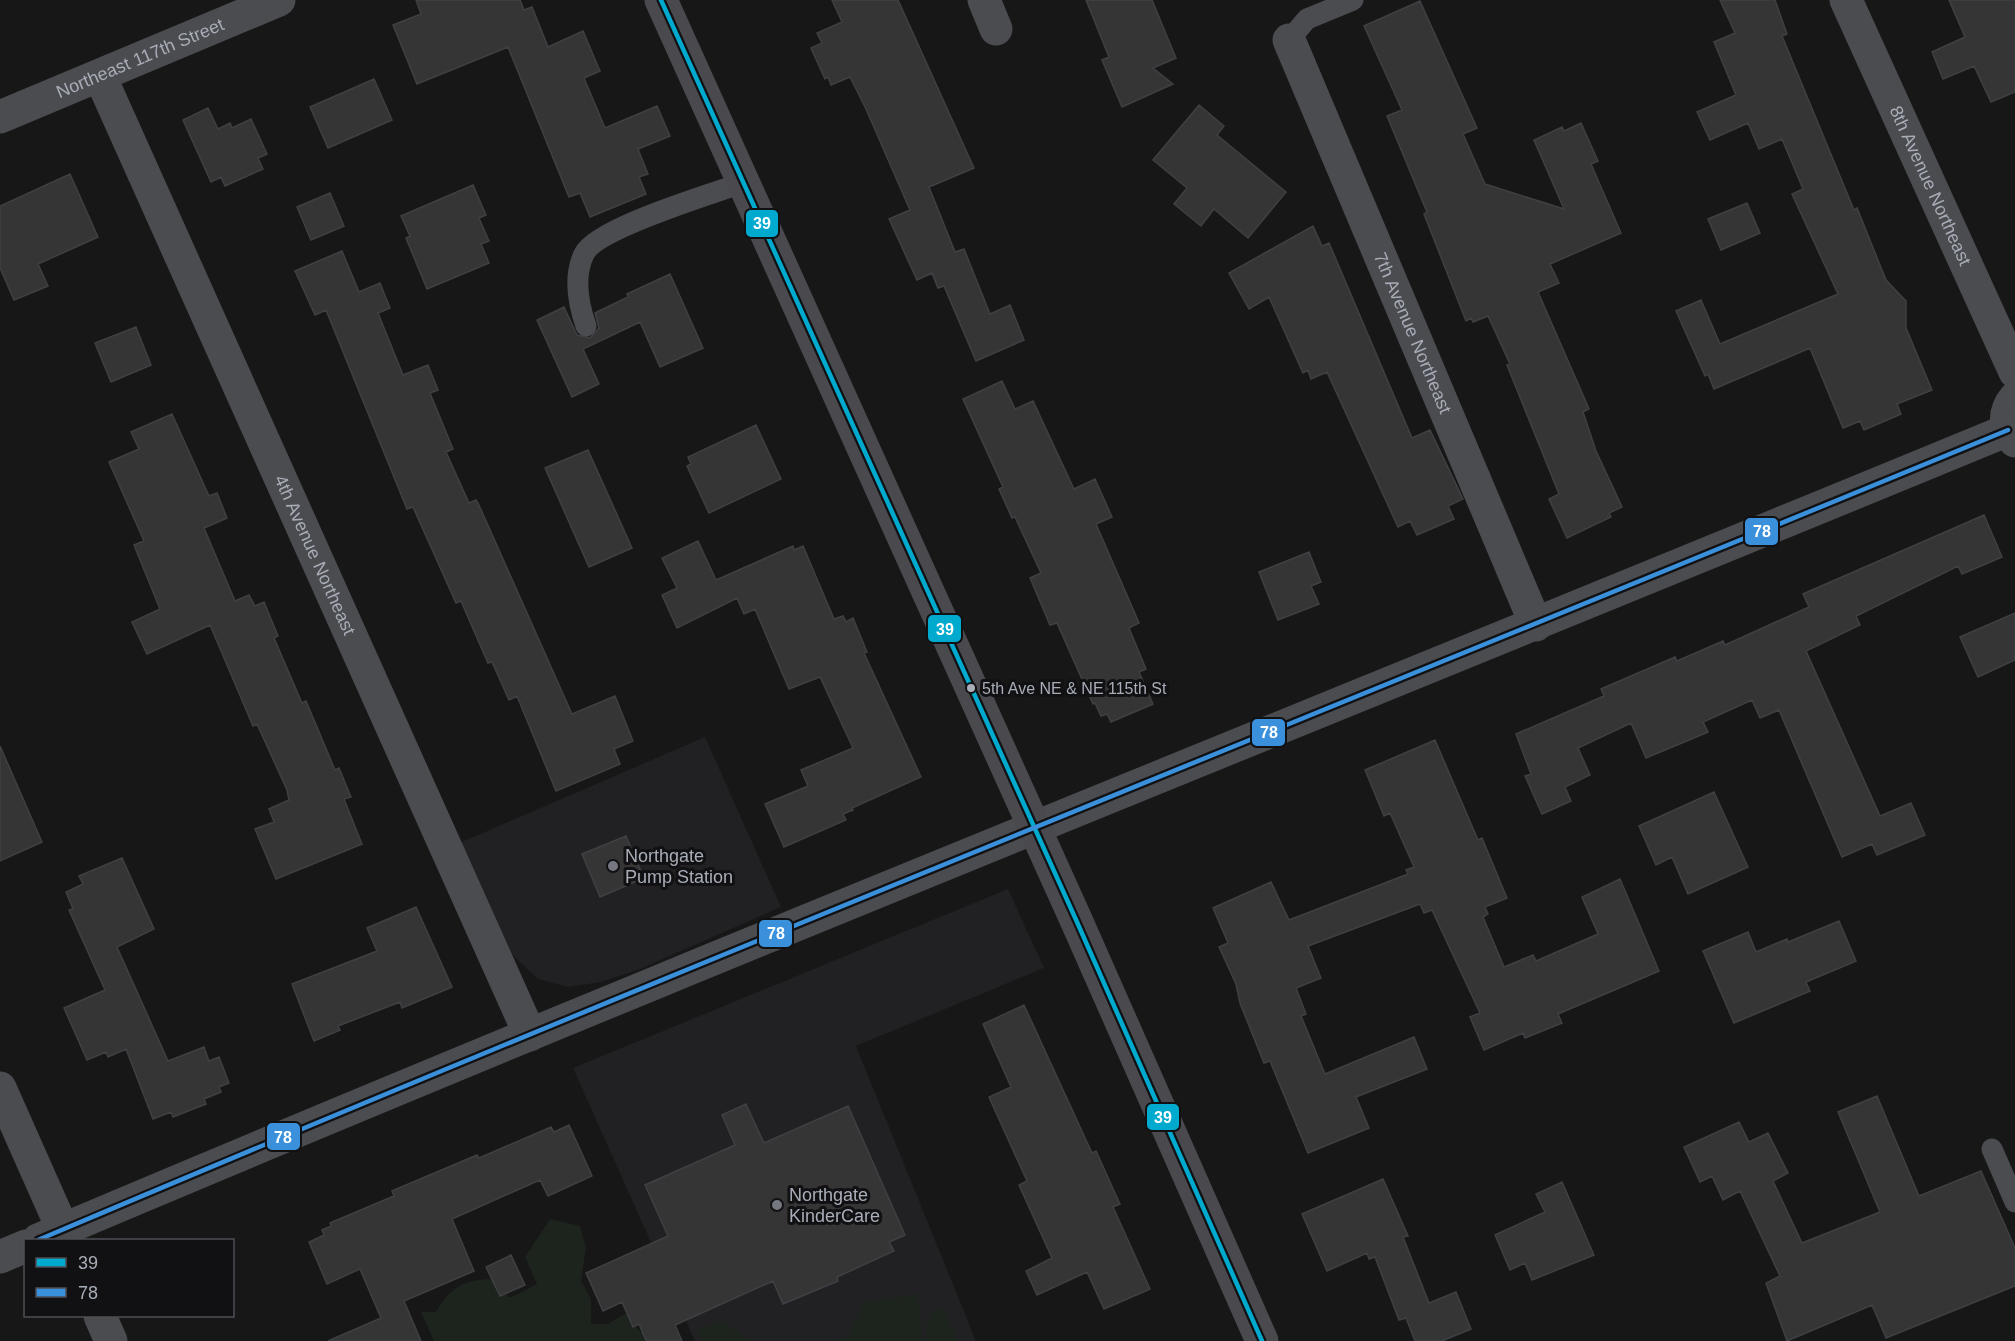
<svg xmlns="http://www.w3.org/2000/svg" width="2015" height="1341" viewBox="0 0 2015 1341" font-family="Arial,sans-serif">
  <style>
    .built { fill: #212123 }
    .green { fill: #1d241e }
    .building { fill: #353536; stroke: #3f4043; stroke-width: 1.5 }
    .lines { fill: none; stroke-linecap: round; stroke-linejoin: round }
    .service { stroke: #4b4c50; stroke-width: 21 }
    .minor { stroke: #4b4c50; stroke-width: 33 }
    .secondary { stroke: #4a4a4e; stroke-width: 33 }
    .bus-1-casing { stroke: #111113; stroke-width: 9 }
    .bus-2-casing { stroke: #111113; stroke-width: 9 }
    .bus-1 { stroke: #00a9ce; stroke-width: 4.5 }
    .bus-2 { stroke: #3a90db; stroke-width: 4.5 }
    .bus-dot { fill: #a8adb8; stroke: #111113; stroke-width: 2 }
    .poi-dot { fill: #757880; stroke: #111113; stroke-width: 2 }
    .labels { text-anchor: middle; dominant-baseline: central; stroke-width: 6; stroke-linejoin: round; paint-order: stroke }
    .bus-label { font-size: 16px; fill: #a8adb8; stroke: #111113; text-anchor: start }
    .street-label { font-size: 18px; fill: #a8adb8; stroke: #111113 }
    .poi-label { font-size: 18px; fill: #a8adb8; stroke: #111113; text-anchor: start }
    .line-badge { stroke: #111113; stroke-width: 2 }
    .badge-label { font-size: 16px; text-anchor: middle; font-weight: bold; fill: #fff }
  </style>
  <rect width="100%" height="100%" fill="#171717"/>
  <path class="built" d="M 705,737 L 781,907 L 640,969 L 601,982 L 568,987 L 538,979 L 504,947 L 457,844 Z
    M 1008,889 L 1044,968 L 856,1046 L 976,1341 L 695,1341 L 573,1068 Z"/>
  <path class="green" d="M 550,1219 L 580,1226 L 586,1247 L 581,1281 L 591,1299 L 591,1324 L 608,1324 L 626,1313 L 642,1334 L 644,1341 L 434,1341 L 421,1312 L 436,1312 C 452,1284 467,1279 498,1279 L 508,1297 L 512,1297 L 537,1284 L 525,1257 Z
    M 918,1294 L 923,1341 L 836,1341 L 848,1335 L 864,1302 Z
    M 944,1308 L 958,1341 L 927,1341 L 925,1336 L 931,1313 Z
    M 722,1321 L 750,1341 L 702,1341 L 697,1331 Z"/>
  <path class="building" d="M 416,0 L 520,0 L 524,10 L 532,7 L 548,47 L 583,31 L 600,71 L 584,78 L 605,128 L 657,106 L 670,136 L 638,149 L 648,174 L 639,177 L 646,194 L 590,217 L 580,193 L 569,197 L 508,47 L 417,84 L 393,25 L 421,14 Z
    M 832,0 L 898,0 L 974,168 L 929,187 L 955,252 L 964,249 L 990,314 L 1010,305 L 1024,340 L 976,361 L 944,286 L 938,288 L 932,273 L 917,280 L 889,219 L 910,210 L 866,109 L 850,77 L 831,85 L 828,77 L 825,79 L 811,48 L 822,43 L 817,33 L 842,22 Z
    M 1086,0 L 1152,0 L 1176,58 L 1153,68 L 1173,84 L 1122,107 L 1102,60 L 1109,57 Z
    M 1720,0 L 1775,0 L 1787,34 L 1782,36 L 1854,210 L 1857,208 L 1886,280 L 1906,301 L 1906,328 L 1932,390 L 1897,404 L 1901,414 L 1864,430 L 1860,421 L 1843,428 L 1810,348 L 1714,389 L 1708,374 L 1705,376 L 1676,311 L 1701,300 L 1720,344 L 1838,294 L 1792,194 L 1803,189 L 1782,139 L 1759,149 L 1748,123 L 1710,140 L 1697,112 L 1736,95 L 1714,42 L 1735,33 Z
    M 1949,0 L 2015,0 L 2015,92 L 1991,102 L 1974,66 L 1943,79 L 1932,52 L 1965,37 Z
    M 1420,1 L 1477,128 L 1463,134 L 1485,184 L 1564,209 L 1534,140 L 1562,127 L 1564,131 L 1581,123 L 1598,161 L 1591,164 L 1621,233 L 1550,264 L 1559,283 L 1538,292 L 1589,409 L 1583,412 L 1596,451 L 1622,507 L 1609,513 L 1611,517 L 1567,538 L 1549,499 L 1559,494 L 1507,365 L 1510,364 L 1488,316 L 1473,322 L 1471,318 L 1466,321 L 1424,214 L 1427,212 L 1387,116 L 1402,110 L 1364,26 Z
    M 374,79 L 392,120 L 328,148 L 310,107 Z
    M 1199,105 L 1224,126 L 1217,135 L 1286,192 L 1248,238 L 1214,209 L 1201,226 L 1174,204 L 1187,188 L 1153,160 Z
    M 208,108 L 218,129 L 230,123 L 232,128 L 251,119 L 267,154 L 258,158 L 263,169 L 225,186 L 221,177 L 211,182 L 183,120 Z
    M 70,174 L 98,237 L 38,264 L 48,286 L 14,300 L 0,268 L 0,206 Z
    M 473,185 L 486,215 L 479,218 L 489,241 L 481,244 L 489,263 L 427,289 L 406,238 L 410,236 L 401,216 Z
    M 330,193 L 344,226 L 311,240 L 297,207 Z
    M 1747,203 L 1760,233 L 1721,250 L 1708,219 Z
    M 1313,226 L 1322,246 L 1329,243 L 1412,438 L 1430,430 L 1463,499 L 1448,506 L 1454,519 L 1417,535 L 1410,521 L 1398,527 L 1327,372 L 1311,379 L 1308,370 L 1303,373 L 1269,297 L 1249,309 L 1229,273 Z
    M 342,251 L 359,292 L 380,283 L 390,308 L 378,313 L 403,375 L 428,365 L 438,390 L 430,393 L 453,449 L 446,452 L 469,503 L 476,500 L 478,503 L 572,714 L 615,696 L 633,741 L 614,749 L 620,764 L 556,791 L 517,696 L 509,700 L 492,662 L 488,663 L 461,601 L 456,603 L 413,507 L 407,509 L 326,310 L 315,315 L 295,271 Z
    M 670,274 L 703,348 L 660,367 L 640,322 L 583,349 L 599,384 L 572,397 L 537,320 L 564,307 L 577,335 L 590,338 L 599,328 L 595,313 L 628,297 L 627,294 Z
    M 136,327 L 151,365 L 111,382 L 95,343 Z
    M 1002,381 L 1015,409 L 1033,401 L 1074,489 L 1095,479 L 1112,517 L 1096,524 L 1139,623 L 1129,628 L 1146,669 L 1139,672 L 1153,704 L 1111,722 L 1107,714 L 1101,716 L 1095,703 L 1093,704 L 1057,623 L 1050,625 L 1030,578 L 1041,573 L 1015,517 L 1012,518 L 999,489 L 1003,487 L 963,399 Z
    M 172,414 L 209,496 L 217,493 L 227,518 L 204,528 L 235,601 L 249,595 L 255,606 L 264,602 L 278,636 L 274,638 L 302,703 L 306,701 L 335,770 L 339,768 L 351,797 L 344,799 L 362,844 L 276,879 L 255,829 L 274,822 L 269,809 L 289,800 L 287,790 L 257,724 L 253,726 L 210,625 L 147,654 L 132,622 L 160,609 L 134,545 L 144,541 L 109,462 L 139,449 L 131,432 Z
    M 756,425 L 781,479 L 709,513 L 687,466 L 691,464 L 688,457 Z
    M 588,450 L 632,548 L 589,567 L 545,468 Z
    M 1984,515 L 2002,557 L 1962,574 L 1958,566 L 1856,616 L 1860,625 L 1806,651 L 1880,816 L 1911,803 L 1925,835 L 1877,855 L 1872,844 L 1842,857 L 1779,710 L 1760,718 L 1752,700 L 1703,722 L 1708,732 L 1646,758 L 1631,723 L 1578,748 L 1590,775 L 1565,787 L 1571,801 L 1542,814 L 1525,776 L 1531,774 L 1516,734 L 1604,696 L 1601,689 L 1675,657 L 1677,661 L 1723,641 L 1725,645 L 1809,607 L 1803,594 Z
    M 698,541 L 716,580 L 793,546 L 794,550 L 803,546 L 834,619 L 843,616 L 846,622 L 853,618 L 867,652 L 864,653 L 921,777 L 852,808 L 853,810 L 843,814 L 846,820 L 784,847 L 765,804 L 808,786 L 801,770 L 853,748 L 820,677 L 789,689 L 755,609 L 744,614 L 737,598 L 677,628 L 662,595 L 677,588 L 662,558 Z
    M 1309,552 L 1321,582 L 1311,586 L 1319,604 L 1278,620 L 1259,572 Z
    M 2015,613 L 2015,660 L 1978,677 L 1960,637 Z
    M 1435,740 L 1478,840 L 1482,838 L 1507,898 L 1485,907 L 1488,914 L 1483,917 L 1504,967 L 1533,955 L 1536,961 L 1598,934 L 1582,897 L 1620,879 L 1659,971 L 1558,1014 L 1562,1023 L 1525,1038 L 1523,1033 L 1484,1050 L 1470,1017 L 1480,1013 L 1432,910 L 1424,913 L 1420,904 L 1308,946 L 1321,978 L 1296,988 L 1306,1014 L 1301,1016 L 1325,1074 L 1414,1037 L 1427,1069 L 1356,1097 L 1369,1128 L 1308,1153 L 1270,1061 L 1264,1063 L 1240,1003 L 1236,984 L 1219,947 L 1228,943 L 1213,908 L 1271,882 L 1289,920 L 1408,874 L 1406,870 L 1414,867 L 1390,813 L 1384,816 L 1365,770 Z
    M 0,746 L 42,842 L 0,861 Z
    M 1714,792 L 1748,867 L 1688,894 L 1672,857 L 1656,865 L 1639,826 Z
    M 626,836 L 644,878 L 600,897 L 582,854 Z
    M 122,858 L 154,929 L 117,947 L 168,1061 L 204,1047 L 209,1061 L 219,1057 L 229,1083 L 219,1087 L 221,1092 L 204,1099 L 206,1104 L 173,1117 L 171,1112 L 153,1119 L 126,1049 L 108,1057 L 106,1052 L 87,1060 L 64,1008 L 105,990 L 69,910 L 73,909 L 66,892 L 83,884 L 79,876 Z
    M 416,907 L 452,987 L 402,1008 L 400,1002 L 338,1026 L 340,1030 L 314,1041 L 292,984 L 377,951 L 367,928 Z
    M 1839,921 L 1856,961 L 1806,982 L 1810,991 L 1734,1023 L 1703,951 L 1748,932 L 1756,952 L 1787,939 L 1788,942 Z
    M 1024,1005 L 1092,1153 L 1096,1151 L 1120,1204 L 1113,1207 L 1150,1289 L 1104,1309 L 1087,1272 L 1037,1295 L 1026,1271 L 1052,1258 L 1019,1185 L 1027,1181 L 989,1097 L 1011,1087 L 983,1024 Z
    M 1877,1096 L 1919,1196 L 1981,1171 L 2015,1248 L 2015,1286 L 1886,1338 L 1872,1305 L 1787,1341 L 1766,1283 L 1780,1276 L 1740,1191 L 1723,1200 L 1712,1176 L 1700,1182 L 1684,1147 L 1739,1122 L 1749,1142 L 1768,1133 L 1788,1173 L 1773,1181 L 1802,1243 L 1880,1212 L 1838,1112 Z
    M 746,1104 L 764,1143 L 848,1106 L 905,1235 L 889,1242 L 894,1251 L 837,1277 L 838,1281 L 783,1304 L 773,1281 L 675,1325 L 682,1341 L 646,1341 L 639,1324 L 633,1327 L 622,1302 L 603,1311 L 586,1273 L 668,1236 L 645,1185 L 735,1145 L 722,1115 Z
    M 569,1125 L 592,1176 L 548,1196 L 540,1180 L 452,1219 L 474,1271 L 404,1301 L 421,1341 L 328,1341 L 381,1318 L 360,1269 L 327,1284 L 309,1242 L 324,1235 L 322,1230 L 331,1226 L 330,1223 L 394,1196 L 392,1191 L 477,1155 L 479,1158 L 551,1127 L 554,1132 Z
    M 1383,1179 L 1408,1236 L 1403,1237 L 1429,1303 L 1456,1292 L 1471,1329 L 1442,1341 L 1415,1341 L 1406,1318 L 1399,1320 L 1375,1257 L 1369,1259 L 1367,1253 L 1327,1271 L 1302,1214 Z
    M 1562,1182 L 1594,1255 L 1532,1280 L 1525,1263 L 1510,1270 L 1495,1235 L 1545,1212 L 1536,1194 Z
    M 511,1255 L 525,1285 L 500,1296 L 486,1267 Z"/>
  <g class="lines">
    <path class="service" d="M 1289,40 L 1307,19 L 1353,0
      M 586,326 C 578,303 573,277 584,254 C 596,228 712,194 742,183
      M 1992,1149 L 2015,1202"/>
    <g class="minor">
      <path d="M 984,0 L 996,29"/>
      <path id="s1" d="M 1846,0 L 2015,372"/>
      <path id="s2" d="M 1289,40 L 1536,625"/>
      <path id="s3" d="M 100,76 L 530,1035"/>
      <path id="s4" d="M 0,117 L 279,0"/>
      <path d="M 2015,398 C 2004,411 2003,428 2015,441"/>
      <path d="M 0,1088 L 63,1230"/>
      <path d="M 38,1240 C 692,963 1351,701 2008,430"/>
      <path d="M 0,1257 L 26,1246"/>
      <path d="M 100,1316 L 111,1341"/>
    </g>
    <path class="secondary" d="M 661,0 L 1077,922 L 1262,1341"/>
    <defs>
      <path id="bus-1" d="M 661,0 L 1077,922 L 1262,1341"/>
      <path id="bus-2" d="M 38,1240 C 692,963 1351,701 2008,430"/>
    </defs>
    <use href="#bus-1" class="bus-1-casing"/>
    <use href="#bus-2" class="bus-2-casing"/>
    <use href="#bus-1" class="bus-1"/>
    <use href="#bus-2" class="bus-2"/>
  </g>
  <circle class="bus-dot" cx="971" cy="688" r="5"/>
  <g class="poi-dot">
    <circle cx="613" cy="866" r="6"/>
    <circle cx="777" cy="1205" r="6"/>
  </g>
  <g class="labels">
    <g class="bus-label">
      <text x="982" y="688">5th Ave NE &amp; NE 115th St</text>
    </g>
    <g class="street-label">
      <text stroke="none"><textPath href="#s4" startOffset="152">Northeast 117th Street</textPath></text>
      <text stroke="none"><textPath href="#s1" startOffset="204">8th Avenue Northeast</textPath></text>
      <text stroke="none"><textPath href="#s2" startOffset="318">7th Avenue Northeast</textPath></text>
      <text stroke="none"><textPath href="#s3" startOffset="525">4th Avenue Northeast</textPath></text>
    </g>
    <g class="poi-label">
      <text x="625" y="856">Northgate<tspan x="625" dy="21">Pump Station</tspan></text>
      <text x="789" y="1195">Northgate<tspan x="789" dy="21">KinderCare</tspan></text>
    </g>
  </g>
  <g class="line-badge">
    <rect x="745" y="209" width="34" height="29" rx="6" fill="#00a9ce"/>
    <rect x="1744" y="517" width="35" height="29" rx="6" fill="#3a90db"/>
    <rect x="927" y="614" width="35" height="29" rx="6" fill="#00a9ce"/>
    <rect x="1251" y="718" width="35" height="29" rx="6" fill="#3a90db"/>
    <rect x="758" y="919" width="35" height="29" rx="6" fill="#3a90db"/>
    <rect x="1146" y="1103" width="34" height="28" rx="6" fill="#00a9ce"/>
    <rect x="266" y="1122" width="35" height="29" rx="6" fill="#3a90db"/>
  </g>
  <g class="badge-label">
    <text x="762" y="229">39</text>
    <text x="1762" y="537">78</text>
    <text x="945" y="635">39</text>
    <text x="1269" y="738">78</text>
    <text x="776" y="939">78</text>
    <text x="1163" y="1123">39</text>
    <text x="283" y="1143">78</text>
  </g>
  <rect x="24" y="1239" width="210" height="78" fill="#111113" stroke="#4d4f55" stroke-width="1.5"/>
  <rect x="36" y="1258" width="30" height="9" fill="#00a9ce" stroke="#4d4f55" stroke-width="1.5"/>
  <text x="78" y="1269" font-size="18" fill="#a8adb8">39</text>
  <rect x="36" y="1288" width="30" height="9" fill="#3a90db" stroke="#4d4f55" stroke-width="1.5"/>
  <text x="78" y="1299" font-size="18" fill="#a8adb8">78</text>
</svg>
